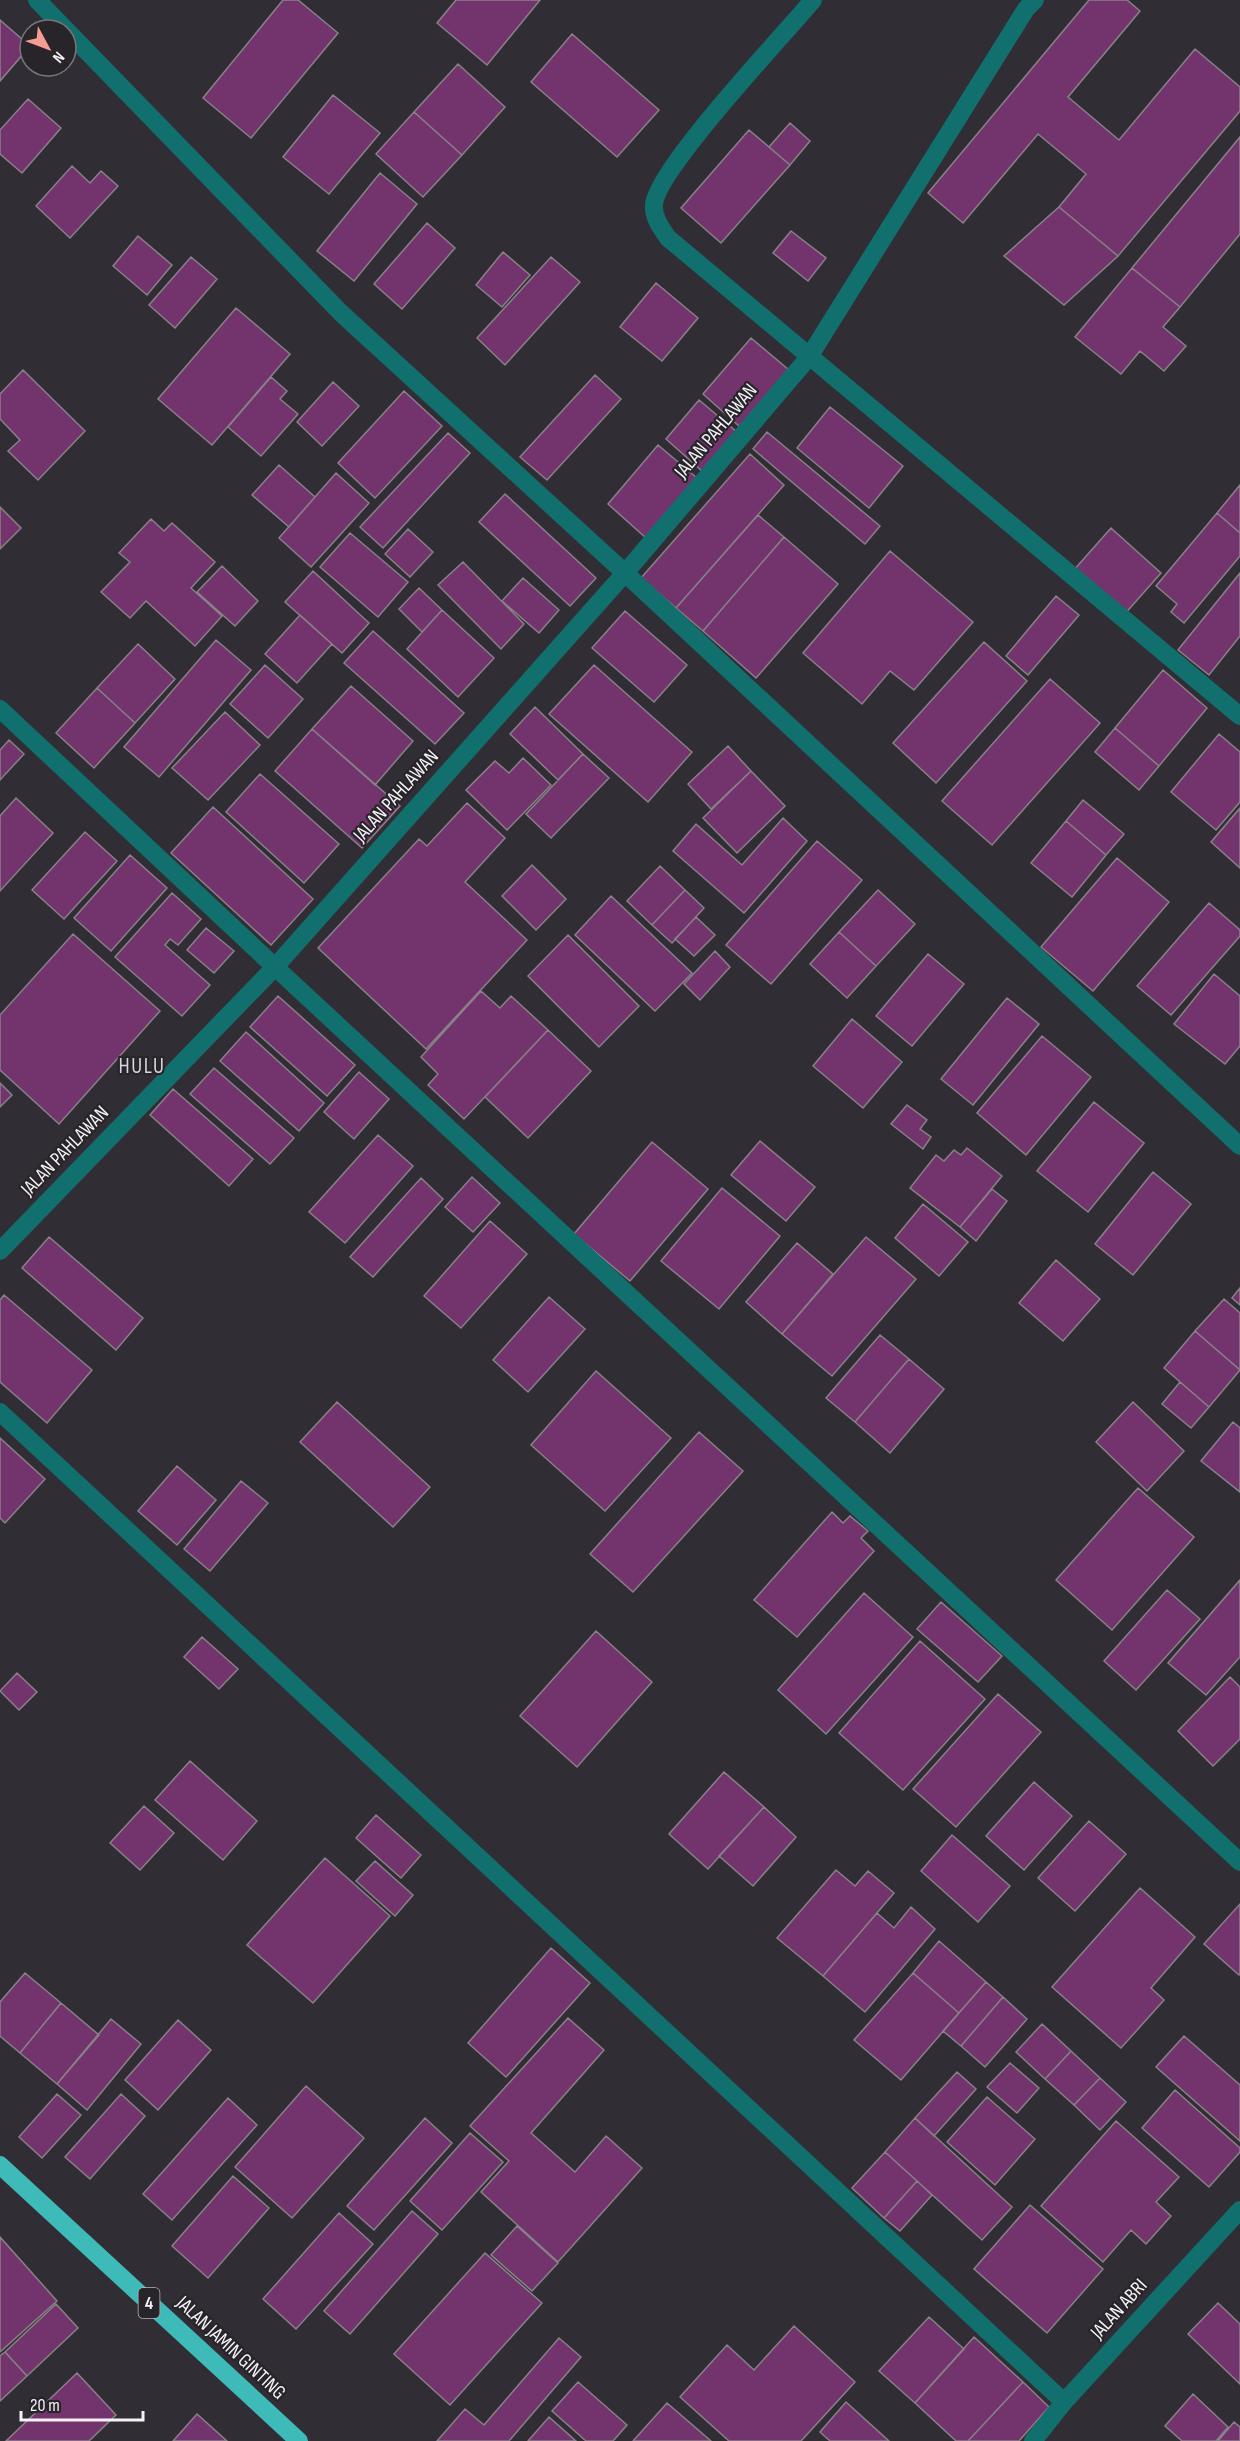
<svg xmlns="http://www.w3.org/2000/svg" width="1240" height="2441" viewBox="0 0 1240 2441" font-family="'Sofia Sans Condensed',sans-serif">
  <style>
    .building { fill: #73346e; stroke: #888187; stroke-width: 1.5 }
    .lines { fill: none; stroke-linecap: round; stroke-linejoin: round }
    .street { stroke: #116f6e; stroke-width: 18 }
    .highway { stroke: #3ebab8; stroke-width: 18 }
    .labels { text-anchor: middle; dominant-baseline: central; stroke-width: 4.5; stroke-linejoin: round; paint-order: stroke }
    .shield { fill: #27242a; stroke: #b6b4b9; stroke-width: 1.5 }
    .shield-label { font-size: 18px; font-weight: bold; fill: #f4f2f6 }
    .street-label { font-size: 20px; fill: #f4f2f6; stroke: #27242a }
    .quarter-label { font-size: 22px; letter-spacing: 1.5px; fill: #d9d6de; stroke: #27242a }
  </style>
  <rect width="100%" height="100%" fill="#302e34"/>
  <path class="building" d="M 283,0 L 298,0 L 338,33 L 251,138 L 203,98 Z
    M 456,0 L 540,0 L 487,65 L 437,23 Z
    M 1089,0 L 1127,0 L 1140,11 L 1068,97 L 1119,140 L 1195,49 L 1240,87 L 1240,111 L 1118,256 L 1059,207 L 1086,174 L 1038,134 L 963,223 L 928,193 Z
    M 0,20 L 30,46 L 0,81 Z
    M 572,34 L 659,110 L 617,157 L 531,82 Z
    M 458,64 L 505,107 L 462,155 L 414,112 Z
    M 333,95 L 380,133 L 329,194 L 283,157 Z
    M 28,99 L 61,128 L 22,173 L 0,154 L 0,130 Z
    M 414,112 L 462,155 L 423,197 L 376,154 Z
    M 790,123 L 810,141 L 790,165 L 769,147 Z
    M 749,130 L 790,165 L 721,243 L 681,208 Z
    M 1240,137 L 1240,234 L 1180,307 L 1132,268 Z
    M 72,166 L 90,183 L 101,171 L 118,186 L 70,238 L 36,206 Z
    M 380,173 L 417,204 L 354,281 L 317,251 Z
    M 1059,207 L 1118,256 L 1064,305 L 1004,256 Z
    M 427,223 L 455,248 L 402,309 L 374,284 Z
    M 791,231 L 826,258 L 808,281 L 773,253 Z
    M 138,236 L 172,265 L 147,295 L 113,266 Z
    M 503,252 L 530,275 L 502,307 L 476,285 Z
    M 191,257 L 217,279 L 175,328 L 149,305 Z
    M 551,257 L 580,282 L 505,365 L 477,338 Z
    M 1132,268 L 1180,307 L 1163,327 L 1186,346 L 1164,371 L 1140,351 L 1121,374 L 1075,337 Z
    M 656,283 L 698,318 L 662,361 L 620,327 Z
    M 236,308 L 290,354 L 212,445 L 158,399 Z
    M 751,338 L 789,370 L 740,427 L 703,394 Z
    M 23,370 L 85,431 L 38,480 L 8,451 L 20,440 L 0,419 L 0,394 Z
    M 595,375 L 621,399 L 547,480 L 520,457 Z
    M 271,377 L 287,391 L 280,399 L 298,414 L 261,456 L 228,427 Z
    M 333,382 L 359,406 L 322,446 L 297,422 Z
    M 404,391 L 442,426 L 375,498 L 338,463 Z
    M 699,400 L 737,432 L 703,472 L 666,439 Z
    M 830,407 L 903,466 L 869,508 L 797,448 Z
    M 767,432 L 880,526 L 865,544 L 753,449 Z
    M 448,433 L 470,453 L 383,548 L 360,527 Z
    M 658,445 L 697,478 L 646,538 L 608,504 Z
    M 750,454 L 784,485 L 676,608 L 641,578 Z
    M 279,465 L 315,497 L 289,527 L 252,495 Z
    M 336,473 L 369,503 L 311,567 L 279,538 Z
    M 1240,485 L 1240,533 L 1217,513 Z
    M 505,494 L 596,578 L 570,606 L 479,522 Z
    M 0,507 L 21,528 L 0,549 Z
    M 1217,513 L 1240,533 L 1240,556 L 1184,623 L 1171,612 L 1177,604 L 1156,586 Z
    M 758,515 L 784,537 L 703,631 L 676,608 Z
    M 151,519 L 164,531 L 172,523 L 215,562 L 191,588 L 222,616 L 195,646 L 146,601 L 130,618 L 101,592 L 130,562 L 119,553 Z
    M 1111,528 L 1161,573 L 1123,616 L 1073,571 Z
    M 408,529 L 433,552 L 410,577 L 385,554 Z
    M 350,533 L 408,582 L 378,617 L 320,567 Z
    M 784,537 L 838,584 L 756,678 L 703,631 Z
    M 890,551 L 973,622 L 914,690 L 890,671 L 862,704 L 803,653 Z
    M 463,562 L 524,624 L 501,649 L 438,585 Z
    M 222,566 L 258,601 L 235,626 L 197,592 Z
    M 313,571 L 369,623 L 342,653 L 285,602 Z
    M 1240,573 L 1240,636 L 1209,675 L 1178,650 Z
    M 523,578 L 559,610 L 539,633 L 502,601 Z
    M 419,588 L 442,610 L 422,632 L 399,609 Z
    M 1056,596 L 1079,615 L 1028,675 L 1006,656 Z
    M 442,610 L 494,658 L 458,697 L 407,649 Z
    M 625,611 L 687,665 L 654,702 L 592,648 Z
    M 300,615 L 332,644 L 297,683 L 265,654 Z
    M 373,631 L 464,713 L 435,744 L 344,663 Z
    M 216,640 L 251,670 L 159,777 L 124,747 Z
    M 984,642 L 1027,681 L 936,783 L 893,743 Z
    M 138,644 L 175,679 L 135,723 L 97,688 Z
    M 265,665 L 303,699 L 268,738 L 230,704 Z
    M 594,665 L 692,752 L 648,802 L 549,714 Z
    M 1163,670 L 1207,708 L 1159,766 L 1115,728 Z
    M 1050,679 L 1100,723 L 992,845 L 942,801 Z
    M 351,686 L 413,741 L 375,785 L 312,729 Z
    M 97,688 L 135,723 L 94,768 L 56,733 Z
    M 535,707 L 583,754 L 558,780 L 510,734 Z
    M 225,712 L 260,745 L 208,800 L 172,768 Z
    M 1115,728 L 1159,766 L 1139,790 L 1095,752 Z
    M 312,729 L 400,806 L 362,848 L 275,771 Z
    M 1219,734 L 1240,752 L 1240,802 L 1216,830 L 1171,792 Z
    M 9,740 L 24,754 L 0,780 L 0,750 Z
    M 728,746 L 751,771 L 711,809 L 688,784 Z
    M 583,754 L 609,778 L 551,838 L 526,814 Z
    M 523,758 L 551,785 L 507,830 L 466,790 L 495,761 L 509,773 Z
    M 751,771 L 785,806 L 737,853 L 703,818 Z
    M 260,774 L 339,844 L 304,883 L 226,812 Z
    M 16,798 L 53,833 L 0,891 L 0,816 Z
    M 1083,800 L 1124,834 L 1106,855 L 1066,821 Z
    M 467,803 L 505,838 L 465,882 L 527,940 L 426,1049 L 318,948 L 419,839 L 427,846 Z
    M 213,807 L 313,899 L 271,945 L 171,853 Z
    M 1240,808 L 1240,868 L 1211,842 Z
    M 783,818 L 807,841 L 744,913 L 673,851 L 696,824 L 742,865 Z
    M 1066,821 L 1106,855 L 1072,897 L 1031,863 Z
    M 85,832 L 117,861 L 64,919 L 32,890 Z
    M 817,841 L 862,880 L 771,984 L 726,945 Z
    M 130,855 L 167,888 L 111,951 L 74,918 Z
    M 1117,858 L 1169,902 L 1093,991 L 1041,947 Z
    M 532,865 L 566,899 L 536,930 L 502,896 Z
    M 660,866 L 685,890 L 652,925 L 627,901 Z
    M 685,890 L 704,908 L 672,943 L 652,925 Z
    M 878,890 L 915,924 L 876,966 L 839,932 Z
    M 172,893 L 201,919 L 178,945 L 170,939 L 165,945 L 210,985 L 182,1016 L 115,957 Z
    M 611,896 L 692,973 L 655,1011 L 575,935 Z
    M 1209,903 L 1240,930 L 1240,936 L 1171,1015 L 1137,986 Z
    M 696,917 L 715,935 L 694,956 L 675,939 Z
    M 206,928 L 234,951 L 214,973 L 187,950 Z
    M 839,932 L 876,966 L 847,998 L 810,964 Z
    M 73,934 L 160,1011 L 59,1124 L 0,1070 L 0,1015 Z
    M 568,935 L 639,1006 L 599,1047 L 528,976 Z
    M 715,951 L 730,967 L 700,1000 L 684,984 Z
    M 928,954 L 964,984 L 912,1046 L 876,1016 Z
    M 1214,974 L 1240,996 L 1240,1046 L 1225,1064 L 1174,1024 Z
    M 481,991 L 500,1008 L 511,996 L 548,1030 L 464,1119 L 428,1085 L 438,1074 L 421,1057 Z
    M 278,996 L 355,1065 L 327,1096 L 250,1027 Z
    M 1007,998 L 1039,1024 L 973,1105 L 941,1079 Z
    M 852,1019 L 902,1062 L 863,1108 L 813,1066 Z
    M 548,1030 L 591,1071 L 528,1138 L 485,1097 Z
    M 246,1032 L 324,1103 L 299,1131 L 220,1061 Z
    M 1042,1036 L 1091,1077 L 1026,1155 L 977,1113 Z
    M 214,1068 L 294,1138 L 270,1164 L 190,1094 Z
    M 359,1072 L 389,1099 L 354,1139 L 324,1112 Z
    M 0,1083 L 12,1095 L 0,1107 Z
    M 173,1089 L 253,1159 L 229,1186 L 150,1115 Z
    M 1094,1102 L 1144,1143 L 1088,1212 L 1037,1171 Z
    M 907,1105 L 927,1120 L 920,1129 L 931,1137 L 923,1149 L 891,1124 Z
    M 378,1135 L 413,1166 L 345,1243 L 309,1212 Z
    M 760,1141 L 815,1187 L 786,1221 L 731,1175 Z
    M 652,1142 L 708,1189 L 630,1281 L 574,1234 Z
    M 967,1148 L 1002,1176 L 960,1227 L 910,1188 L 936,1155 L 944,1161 L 954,1150 L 961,1155 Z
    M 1153,1172 L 1191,1204 L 1133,1275 L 1095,1244 Z
    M 472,1177 L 500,1203 L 473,1232 L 445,1207 Z
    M 421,1178 L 443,1199 L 373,1277 L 350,1257 Z
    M 722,1188 L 780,1236 L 719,1309 L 661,1261 Z
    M 992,1189 L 1007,1201 L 976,1241 L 960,1227 Z
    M 923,1204 L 968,1242 L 939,1276 L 895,1238 Z
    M 490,1221 L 527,1254 L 461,1328 L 424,1296 Z
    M 49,1237 L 143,1318 L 116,1350 L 22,1268 Z
    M 866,1237 L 916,1279 L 832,1376 L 782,1334 Z
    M 797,1243 L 833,1274 L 782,1334 L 746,1302 Z
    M 1056,1260 L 1100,1299 L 1063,1341 L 1019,1303 Z
    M 1240,1288 L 1240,1305 L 1232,1298 Z
    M 4,1295 L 92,1370 L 47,1423 L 0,1382 L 0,1300 Z
    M 549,1297 L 585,1329 L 528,1392 L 493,1360 Z
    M 1224,1299 L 1240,1313 L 1240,1370 L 1195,1331 Z
    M 1195,1331 L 1240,1370 L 1209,1407 L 1164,1368 Z
    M 880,1335 L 909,1359 L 855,1422 L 826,1398 Z
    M 909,1359 L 944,1389 L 890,1453 L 855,1422 Z
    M 596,1371 L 671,1438 L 605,1511 L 531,1445 Z
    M 1180,1382 L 1209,1407 L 1191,1428 L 1162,1404 Z
    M 337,1402 L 430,1487 L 393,1527 L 300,1442 Z
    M 1133,1402 L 1184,1451 L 1147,1491 L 1096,1442 Z
    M 1233,1422 L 1240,1428 L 1240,1492 L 1201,1461 Z
    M 699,1432 L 743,1471 L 633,1592 L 590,1554 Z
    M 0,1438 L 45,1479 L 5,1523 L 0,1518 Z
    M 177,1466 L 216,1500 L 177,1545 L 138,1511 Z
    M 241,1481 L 268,1503 L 210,1571 L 184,1549 Z
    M 1138,1488 L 1194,1537 L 1112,1630 L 1056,1580 Z
    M 832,1512 L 843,1523 L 850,1516 L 868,1531 L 861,1538 L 874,1551 L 797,1637 L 754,1600 Z
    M 1240,1580 L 1240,1657 L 1206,1695 L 1168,1663 Z
    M 1167,1590 L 1200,1619 L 1136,1690 L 1104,1661 Z
    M 864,1593 L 913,1637 L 826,1734 L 778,1690 Z
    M 941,1602 L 1002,1656 L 978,1682 L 917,1629 Z
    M 596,1631 L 652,1682 L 577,1767 L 520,1716 Z
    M 202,1637 L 238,1669 L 219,1689 L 184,1657 Z
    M 920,1641 L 985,1699 L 903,1790 L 839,1733 Z
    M 17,1673 L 37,1692 L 19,1710 L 0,1691 Z
    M 1230,1677 L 1240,1687 L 1240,1739 L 1213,1766 L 1178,1731 Z
    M 998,1694 L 1041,1732 L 956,1827 L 913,1789 Z
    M 190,1761 L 257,1821 L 223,1860 L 155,1800 Z
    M 724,1772 L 764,1807 L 708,1869 L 669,1834 Z
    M 1034,1782 L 1072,1816 L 1024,1870 L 986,1836 Z
    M 144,1806 L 174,1833 L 140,1870 L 110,1843 Z
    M 764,1807 L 796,1837 L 753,1886 L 719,1856 Z
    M 376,1815 L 421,1855 L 401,1878 L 356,1838 Z
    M 1089,1821 L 1126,1854 L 1075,1911 L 1038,1878 Z
    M 952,1835 L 1010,1886 L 978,1922 L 921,1871 Z
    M 325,1858 L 390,1916 L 313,2003 L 247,1945 Z
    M 375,1861 L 413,1895 L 395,1916 L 356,1881 Z
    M 836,1870 L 855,1886 L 868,1871 L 894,1893 L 823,1976 L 777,1938 Z
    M 1140,1888 L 1195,1937 L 1151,1988 L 1164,2000 L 1121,2048 L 1052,1987 Z
    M 1240,1904 L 1240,1974 L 1239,1975 L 1204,1944 Z
    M 911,1907 L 935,1929 L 865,2012 L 823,1976 L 877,1913 L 894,1928 Z
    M 939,1941 L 986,1982 L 959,2013 L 913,1973 Z
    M 551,1948 L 590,1983 L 506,2077 L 468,2043 Z
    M 25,1973 L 61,2003 L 20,2053 L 0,2036 L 0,2002 Z
    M 913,1973 L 959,2013 L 901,2080 L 854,2040 Z
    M 986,1982 L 1003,1997 L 961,2046 L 943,2031 Z
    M 1003,1997 L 1027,2019 L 985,2067 L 961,2046 Z
    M 61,2003 L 99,2035 L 57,2084 L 20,2053 Z
    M 568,2018 L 604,2050 L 531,2133 L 575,2172 L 606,2136 L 642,2168 L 558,2262 L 481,2192 L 509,2161 L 470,2126 Z
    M 111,2019 L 141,2044 L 87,2110 L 57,2084 Z
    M 178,2020 L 211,2050 L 158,2110 L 125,2080 Z
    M 1042,2024 L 1071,2051 L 1045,2079 L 1016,2052 Z
    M 1184,2036 L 1240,2085 L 1240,2141 L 1156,2067 Z
    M 1071,2051 L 1100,2078 L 1074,2105 L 1045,2079 Z
    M 1010,2063 L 1039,2088 L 1017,2113 L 987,2087 Z
    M 957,2072 L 976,2089 L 934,2136 L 915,2118 Z
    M 1100,2078 L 1126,2102 L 1100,2130 L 1074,2105 Z
    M 306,2086 L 364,2138 L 292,2218 L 235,2167 Z
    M 1175,2090 L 1240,2148 L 1240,2152 L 1209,2187 L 1142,2128 Z
    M 57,2094 L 81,2115 L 42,2158 L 19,2137 Z
    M 121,2094 L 145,2116 L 90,2179 L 65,2157 Z
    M 987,2097 L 1035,2139 L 995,2185 L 947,2142 Z
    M 228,2098 L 257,2125 L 172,2220 L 143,2194 Z
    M 425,2118 L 452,2143 L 374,2230 L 347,2206 Z
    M 915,2118 L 1012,2207 L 982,2240 L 885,2152 Z
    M 1116,2121 L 1179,2177 L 1156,2202 L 1171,2216 L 1146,2244 L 1131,2230 L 1103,2262 L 1041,2206 Z
    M 470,2133 L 503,2162 L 442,2230 L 410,2201 Z
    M 885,2152 L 917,2181 L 884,2218 L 852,2188 Z
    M 233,2176 L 269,2208 L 208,2278 L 172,2246 Z
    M 917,2181 L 932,2195 L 900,2231 L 884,2218 Z
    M 1030,2205 L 1103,2269 L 1047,2333 L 974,2269 Z
    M 412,2211 L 438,2234 L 350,2334 L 324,2311 Z
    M 339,2213 L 373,2244 L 296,2329 L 263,2299 Z
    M 517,2226 L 558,2263 L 532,2291 L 491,2255 Z
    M 0,2237 L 57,2301 L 0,2352 Z
    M 485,2253 L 542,2303 L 450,2405 L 394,2354 Z
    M 1218,2303 L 1240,2324 L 1240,2384 L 1188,2334 Z
    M 56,2304 L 78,2328 L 27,2376 L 5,2352 Z
    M 929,2317 L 964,2349 L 915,2403 L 879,2371 Z
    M 794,2326 L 855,2382 L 801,2441 L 729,2441 L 680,2397 L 727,2345 L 754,2370 Z
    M 974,2337 L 1023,2382 L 968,2441 L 956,2441 L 915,2403 Z
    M 559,2338 L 581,2357 L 509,2441 L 437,2441 L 465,2409 L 484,2425 Z
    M 5,2352 L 27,2376 L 0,2401 L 0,2356 Z
    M 77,2373 L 116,2415 L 89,2441 L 6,2441 Z
    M 578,2382 L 627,2425 L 613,2441 L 586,2441 L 552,2411 Z
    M 1023,2382 L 1049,2407 L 1019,2441 L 968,2441 Z
    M 1193,2394 L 1228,2427 L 1216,2441 L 1182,2441 L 1165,2426 Z
    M 846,2402 L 889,2441 L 830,2441 L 820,2432 Z
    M 667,2403 L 711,2441 L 633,2441 Z
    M 197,2414 L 227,2441 L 173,2441 Z
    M 549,2417 L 576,2441 L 528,2441 Z
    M 1234,2422 L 1240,2427 L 1240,2441 L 1218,2441 Z"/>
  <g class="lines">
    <path class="street" d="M 37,0 L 341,313 L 625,573 L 1240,1146
      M 813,0 C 785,34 655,171 654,205 C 653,217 661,228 668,238 L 1240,716
      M 0,709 L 275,967 L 1240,1862
      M 0,1251 L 275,967 L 625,573 L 809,357 L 1026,9 L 1035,0
      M 0,1412 L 1064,2402
      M 1033,2441 L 1064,2402 L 1240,2210"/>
    <path class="highway" d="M 0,2165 L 299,2441"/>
  </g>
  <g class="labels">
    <rect class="shield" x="138.5" y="2288" width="21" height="30" rx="4.5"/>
    <g class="shield-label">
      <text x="149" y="2303">4</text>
    </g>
    <g class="street-label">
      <text transform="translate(716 431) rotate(-50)">JALAN PAHLAWAN</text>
      <text transform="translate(396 796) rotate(-48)">JALAN PAHLAWAN</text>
      <text transform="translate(65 1151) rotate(-46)">JALAN PAHLAWAN</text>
      <text transform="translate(1119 2309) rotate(-48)">JALAN ABRI</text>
      <text transform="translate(231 2348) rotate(43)">JALAN JAMIN GINTING</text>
    </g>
    <g class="quarter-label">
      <text x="142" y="1066">HULU</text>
    </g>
  </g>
  <g transform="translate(48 48) rotate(131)"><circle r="28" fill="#27242a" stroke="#79767c" stroke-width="1.5"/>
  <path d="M0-4.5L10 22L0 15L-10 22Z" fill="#f59c93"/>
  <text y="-9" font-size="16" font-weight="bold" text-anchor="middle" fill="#f4f2f6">N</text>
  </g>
  <path d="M21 2411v9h122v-9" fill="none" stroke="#f4f2f6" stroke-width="3"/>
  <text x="30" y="2411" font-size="18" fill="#f4f2f6" stroke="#27242a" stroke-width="4.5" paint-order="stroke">20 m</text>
</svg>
